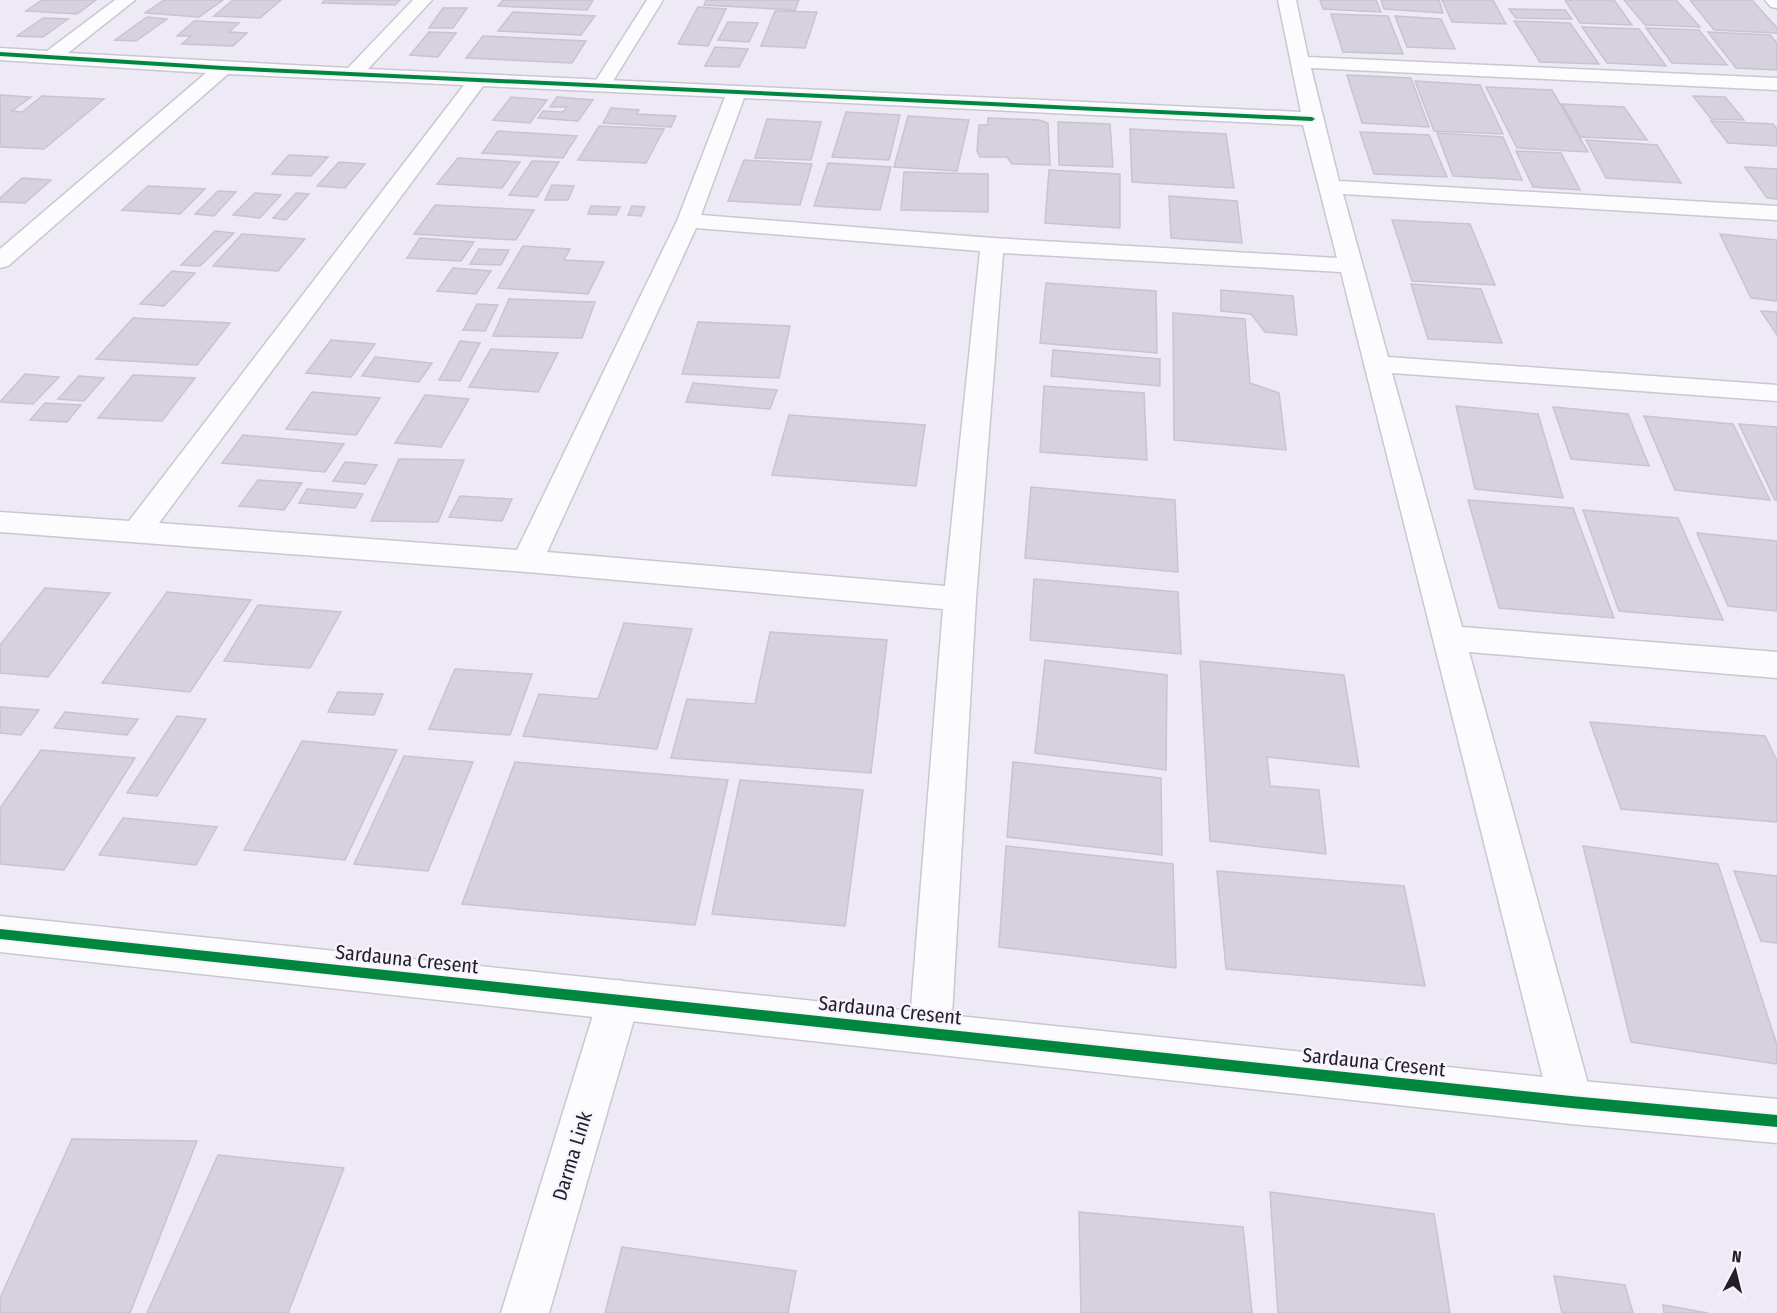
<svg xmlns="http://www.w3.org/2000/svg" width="1777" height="1313" viewBox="0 0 1777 1313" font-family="'Fira Sans Condensed',sans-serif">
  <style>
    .building { fill: #d6d2dd; stroke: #c8c4ce; stroke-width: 1.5 }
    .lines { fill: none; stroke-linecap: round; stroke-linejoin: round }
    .lane-casing { stroke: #cbc7d1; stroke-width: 3 }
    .street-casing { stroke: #cbc7d1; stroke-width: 3 }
    .secondary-casing { stroke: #cbc7d1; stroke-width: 3 }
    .lane { fill: #fcfcfe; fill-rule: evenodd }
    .street { fill: #fcfcfe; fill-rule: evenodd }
    .secondary { fill: #fcfcfe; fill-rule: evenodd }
    .cycleway-casing { stroke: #f7f3fd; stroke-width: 4 }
    .cycleway { fill: #00873e; fill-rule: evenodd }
    .labels { text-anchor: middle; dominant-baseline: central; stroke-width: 4.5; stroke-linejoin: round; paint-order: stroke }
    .near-street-label { font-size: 20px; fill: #242029; stroke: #f7f3fd }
  </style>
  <rect width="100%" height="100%" fill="#ede9f5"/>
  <path class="building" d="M 42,0 L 96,0 L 77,14 L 26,11 Z
    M 164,0 L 223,0 L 199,17 L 145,13 Z
    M 233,0 L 281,0 L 260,18 L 214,16 Z
    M 325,0 L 400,0 L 395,5 L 322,3 Z
    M 503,0 L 593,0 L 587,10 L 498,6 Z
    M 706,0 L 799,0 L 795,10 L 704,5 Z
    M 1320,0 L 1376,0 L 1381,12 L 1323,9 Z
    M 1381,0 L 1439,0 L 1443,13 L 1384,9 Z
    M 1442,0 L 1493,0 L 1506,24 L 1452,22 Z
    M 1565,0 L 1614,0 L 1632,25 L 1580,23 Z
    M 1624,0 L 1676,0 L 1700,27 L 1645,25 Z
    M 1690,0 L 1752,0 L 1777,28 L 1777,33 L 1714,30 Z
    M 698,7 L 726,9 L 708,46 L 678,44 Z
    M 443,8 L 467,8 L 453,28 L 429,28 Z
    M 1509,9 L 1565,10 L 1572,19 L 1516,18 Z
    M 775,11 L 817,12 L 805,48 L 761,46 Z
    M 513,12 L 595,16 L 581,35 L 498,31 Z
    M 1331,14 L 1388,16 L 1403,54 L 1343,52 Z
    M 1395,16 L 1441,19 L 1455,49 L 1407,47 Z
    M 147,17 L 167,19 L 136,41 L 115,40 Z
    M 43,18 L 68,19 L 43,37 L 17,36 Z
    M 194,21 L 239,23 L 229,32 L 247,33 L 233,46 L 182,44 L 191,36 L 177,36 Z
    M 1514,21 L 1570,23 L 1599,64 L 1540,62 Z
    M 728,22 L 758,23 L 749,42 L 718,40 Z
    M 1582,27 L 1639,29 L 1666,66 L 1607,63 Z
    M 1646,28 L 1699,30 L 1727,65 L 1672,63 Z
    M 429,32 L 456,33 L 438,57 L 410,55 Z
    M 1708,32 L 1770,35 L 1777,43 L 1777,70 L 1736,68 Z
    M 483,36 L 586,41 L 572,63 L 466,58 Z
    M 715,47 L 748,49 L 739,67 L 705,66 Z
    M 1347,75 L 1411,78 L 1429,127 L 1362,123 Z
    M 1415,81 L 1480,85 L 1503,134 L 1434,131 Z
    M 1486,87 L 1552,90 L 1588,152 L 1517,148 Z
    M 0,95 L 31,97 L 12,111 L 22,112 L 42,96 L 104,99 L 44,149 L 0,147 Z
    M 1693,96 L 1725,97 L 1744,120 L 1711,119 Z
    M 511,97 L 547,100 L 530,123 L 493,120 Z
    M 557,97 L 593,100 L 578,121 L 538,118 L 543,111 L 563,112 L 567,107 L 550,107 Z
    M 1562,104 L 1624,107 L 1647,140 L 1581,137 Z
    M 611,108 L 639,110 L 637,114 L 676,116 L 671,127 L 603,123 Z
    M 846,112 L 900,115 L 889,160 L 832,157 Z
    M 908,116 L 969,120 L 957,171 L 894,167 Z
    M 988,118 L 1039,120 L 1048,123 L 1050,165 L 1012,164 L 1007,157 L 980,157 L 977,151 L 979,125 L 988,125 Z
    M 767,119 L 821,122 L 811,160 L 755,158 Z
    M 1711,121 L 1773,124 L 1777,129 L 1777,146 L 1728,143 Z
    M 1058,122 L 1110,124 L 1113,167 L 1059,165 Z
    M 599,126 L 664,129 L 646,163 L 578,160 Z
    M 1130,129 L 1226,134 L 1234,188 L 1132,182 Z
    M 498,131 L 577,136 L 563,158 L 482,153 Z
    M 1360,132 L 1429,135 L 1447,177 L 1374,174 Z
    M 1437,133 L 1503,137 L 1522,180 L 1453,176 Z
    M 1586,140 L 1657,145 L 1681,183 L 1606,178 Z
    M 1516,151 L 1561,153 L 1580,190 L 1533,187 Z
    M 289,155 L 328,157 L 311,176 L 272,174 Z
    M 458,158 L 520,162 L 502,188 L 437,184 Z
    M 744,160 L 812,164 L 800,205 L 728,201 Z
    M 532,161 L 559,162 L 537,197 L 509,195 Z
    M 339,162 L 365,164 L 345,188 L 317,186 Z
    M 828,163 L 891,167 L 880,210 L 814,206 Z
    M 1745,167 L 1777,169 L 1777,199 L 1767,198 Z
    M 1049,170 L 1120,174 L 1120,228 L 1045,223 Z
    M 904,172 L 988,174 L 988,212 L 901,210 Z
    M 22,178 L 51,180 L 25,203 L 0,202 L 0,198 Z
    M 552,185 L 574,186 L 568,200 L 545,200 Z
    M 148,186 L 205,189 L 180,214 L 122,210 Z
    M 218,191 L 236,192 L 214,216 L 195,214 Z
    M 255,193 L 281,195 L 260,218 L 233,215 Z
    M 296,193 L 309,194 L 286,220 L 273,218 Z
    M 1169,196 L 1237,201 L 1242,243 L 1171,238 Z
    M 435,205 L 534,210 L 516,240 L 414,234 Z
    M 591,206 L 620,207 L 616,215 L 588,214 Z
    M 632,206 L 645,207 L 641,216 L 628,215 Z
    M 1392,220 L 1470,224 L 1495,285 L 1412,281 Z
    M 215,231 L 234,233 L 200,266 L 181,265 Z
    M 242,234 L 305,239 L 278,271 L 213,266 Z
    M 1720,234 L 1777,240 L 1777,301 L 1751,298 Z
    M 420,238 L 474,242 L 461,261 L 407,258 Z
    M 523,246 L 570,249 L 564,260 L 604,262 L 588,294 L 498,288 Z
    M 479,249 L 509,250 L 501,265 L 470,264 Z
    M 453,268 L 491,271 L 476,294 L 437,291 Z
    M 172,271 L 195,273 L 164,306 L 140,304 Z
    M 1046,283 L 1156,291 L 1157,353 L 1040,343 Z
    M 1411,284 L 1481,289 L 1502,343 L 1428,339 Z
    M 1221,290 L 1293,296 L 1297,335 L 1265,332 L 1251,314 L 1221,311 Z
    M 509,299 L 595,302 L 582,338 L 493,336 Z
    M 477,304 L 498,305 L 485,331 L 463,330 Z
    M 1761,311 L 1777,312 L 1777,335 Z
    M 1173,313 L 1245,319 L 1250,383 L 1279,393 L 1286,450 L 1174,440 Z
    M 133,318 L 230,323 L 197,365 L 96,359 Z
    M 698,322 L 790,326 L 779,378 L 682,374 Z
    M 331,340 L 375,344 L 351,377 L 306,373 Z
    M 460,341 L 480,343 L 460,381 L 439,380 Z
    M 491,349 L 558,353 L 538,392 L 469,387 Z
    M 1053,350 L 1160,359 L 1160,386 L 1051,376 Z
    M 375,357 L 432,363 L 419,382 L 362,376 Z
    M 25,374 L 59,377 L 33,404 L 0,402 Z
    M 133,375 L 195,378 L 162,421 L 98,418 Z
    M 79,376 L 104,378 L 84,401 L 58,399 Z
    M 693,383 L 777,390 L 770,409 L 686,402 Z
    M 1044,386 L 1144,393 L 1147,460 L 1040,452 Z
    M 312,392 L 380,398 L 356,435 L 286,429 Z
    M 425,395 L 469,399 L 441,447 L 395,443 Z
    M 45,403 L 81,405 L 67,422 L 30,420 Z
    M 1456,406 L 1538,414 L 1563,498 L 1475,489 Z
    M 1553,407 L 1628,414 L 1649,466 L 1571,459 Z
    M 789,415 L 925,425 L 916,486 L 772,475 Z
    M 1644,416 L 1733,424 L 1770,500 L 1675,490 Z
    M 1739,424 L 1777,427 L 1777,500 L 1775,500 Z
    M 243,435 L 344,444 L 325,472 L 222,463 Z
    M 399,459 L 464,460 L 438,522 L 371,521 Z
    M 345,462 L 377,465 L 365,484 L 333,481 Z
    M 258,480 L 302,483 L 284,510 L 239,506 Z
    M 1031,487 L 1175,500 L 1178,572 L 1025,558 Z
    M 307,489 L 363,494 L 355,508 L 299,503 Z
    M 460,496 L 512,499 L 502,521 L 449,517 Z
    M 1468,500 L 1573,508 L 1614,618 L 1499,608 Z
    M 1583,510 L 1678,518 L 1723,620 L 1619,611 Z
    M 1697,533 L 1777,541 L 1777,611 L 1728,606 Z
    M 1034,579 L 1178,592 L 1181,654 L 1030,640 Z
    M 45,588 L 110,593 L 48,677 L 0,673 L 0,645 Z
    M 167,592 L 251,600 L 190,692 L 102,683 Z
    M 258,605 L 341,612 L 310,668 L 224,661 Z
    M 624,623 L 692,629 L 657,749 L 523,736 L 539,694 L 598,699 Z
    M 770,632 L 887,640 L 871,773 L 671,758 L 687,699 L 755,704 Z
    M 1045,660 L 1167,675 L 1166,770 L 1035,753 Z
    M 1200,661 L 1344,675 L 1359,767 L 1267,757 L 1270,786 L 1319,790 L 1326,854 L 1210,841 Z
    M 455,669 L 532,674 L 510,735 L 429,729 Z
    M 338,692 L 383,694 L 374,715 L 328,712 Z
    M 0,707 L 39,710 L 21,735 L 0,733 Z
    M 65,712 L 138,719 L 127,735 L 54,728 Z
    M 177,716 L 206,719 L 157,796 L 127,793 Z
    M 1590,722 L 1765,736 L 1777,761 L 1777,822 L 1621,809 Z
    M 302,741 L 397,750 L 345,860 L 244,850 Z
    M 41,750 L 135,758 L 64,870 L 0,864 L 0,808 Z
    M 404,756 L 473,762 L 428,871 L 354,864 Z
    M 515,762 L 728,780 L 695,925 L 462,904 Z
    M 1013,762 L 1161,778 L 1162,855 L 1007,837 Z
    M 740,780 L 863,790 L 845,926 L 712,914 Z
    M 123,818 L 217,827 L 196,865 L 99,855 Z
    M 1006,846 L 1173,864 L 1176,968 L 999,947 Z
    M 1583,846 L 1718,864 L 1777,1045 L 1777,1064 L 1631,1042 Z
    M 1217,871 L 1404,886 L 1425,986 L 1226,969 Z
    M 1734,871 L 1777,876 L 1777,943 L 1761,941 Z
    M 72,1139 L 197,1141 L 130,1313 L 0,1313 L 0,1298 Z
    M 218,1155 L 344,1168 L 288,1313 L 147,1313 Z
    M 1270,1192 L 1434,1214 L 1450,1313 L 1278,1313 Z
    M 1079,1212 L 1243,1227 L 1252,1313 L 1081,1313 Z
    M 622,1247 L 796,1271 L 788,1313 L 605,1313 Z
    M 1554,1276 L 1625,1285 L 1633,1313 L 1562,1313 Z
    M 1663,1305 L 1708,1313 L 1664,1313 Z"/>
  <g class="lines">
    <defs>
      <path id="lane" d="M 647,0 L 663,0 L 608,89 L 596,89 L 593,85 Z"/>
      <path id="street" d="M 115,0 L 135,0 L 68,53 L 348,68 L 413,0 L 432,0 L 368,69 L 1301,112 L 1278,0 L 1296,0 L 1308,57 L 1777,78 L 1777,90 L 1311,68 L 1339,181 L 1777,206 L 1777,220 L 1343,194 L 1388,357 L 1777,385 L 1777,401 L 1392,373 L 1462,627 L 1777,652 L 1777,678 L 1469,652 L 1593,1102 L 1586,1117 L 1571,1124 L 1556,1117 L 1549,1102 L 1341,272 L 1003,253 L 976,599 L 951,1032 L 945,1046 L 930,1052 L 915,1046 L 909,1032 L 943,609 L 527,572 L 0,532 L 0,512 L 129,521 L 464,85 L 228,74 L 8,266 L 0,268 L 0,249 L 206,73 L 0,60 L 0,48 L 47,51 ZM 483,86 L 725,97 L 677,221 L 517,550 L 159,523 ZM 744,98 L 1303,125 L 1337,258 L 992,238 L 701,215 ZM 696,228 L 980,251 L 945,586 L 547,552 Z
        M 1765,0 L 1777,0 L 1777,8 L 1771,7 Z
        M 619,980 L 634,985 L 640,999 L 549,1313 L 501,1313 L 598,999 L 604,985 Z"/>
      <path id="secondary" d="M 0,916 L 1571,1080 L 1777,1099 L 1777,1143 L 1571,1124 L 0,952 Z"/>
    </defs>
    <use href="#lane" class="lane-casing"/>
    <use href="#street" class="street-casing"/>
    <use href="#secondary" class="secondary-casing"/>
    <use href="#lane" class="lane"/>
    <use href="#street" class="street"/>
    <use href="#secondary" class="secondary"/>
    <defs>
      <path id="cycleway" d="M 0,52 L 223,66 L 1312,117 L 1315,119 L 1312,121 L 223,70 L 0,56 Z
        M 0,929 L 1571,1096 L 1777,1115 L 1777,1127 L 1571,1108 L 0,939 Z"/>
    </defs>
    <use href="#cycleway" class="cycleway-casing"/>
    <use href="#cycleway" class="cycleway"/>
  </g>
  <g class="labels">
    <g class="near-street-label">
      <text transform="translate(407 959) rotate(6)">Sardauna Cresent</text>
      <text transform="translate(890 1010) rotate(6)">Sardauna Cresent</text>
      <text transform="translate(1374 1062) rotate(6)">Sardauna Cresent</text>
      <text transform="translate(572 1156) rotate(-73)">Darma Link</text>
    </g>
  </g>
  <g transform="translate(1735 1271) rotate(7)" stroke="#f7f3fd" stroke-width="4.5" paint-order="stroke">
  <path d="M0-4.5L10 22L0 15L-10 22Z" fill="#242029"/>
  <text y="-9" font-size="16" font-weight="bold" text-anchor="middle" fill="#242029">N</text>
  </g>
</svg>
